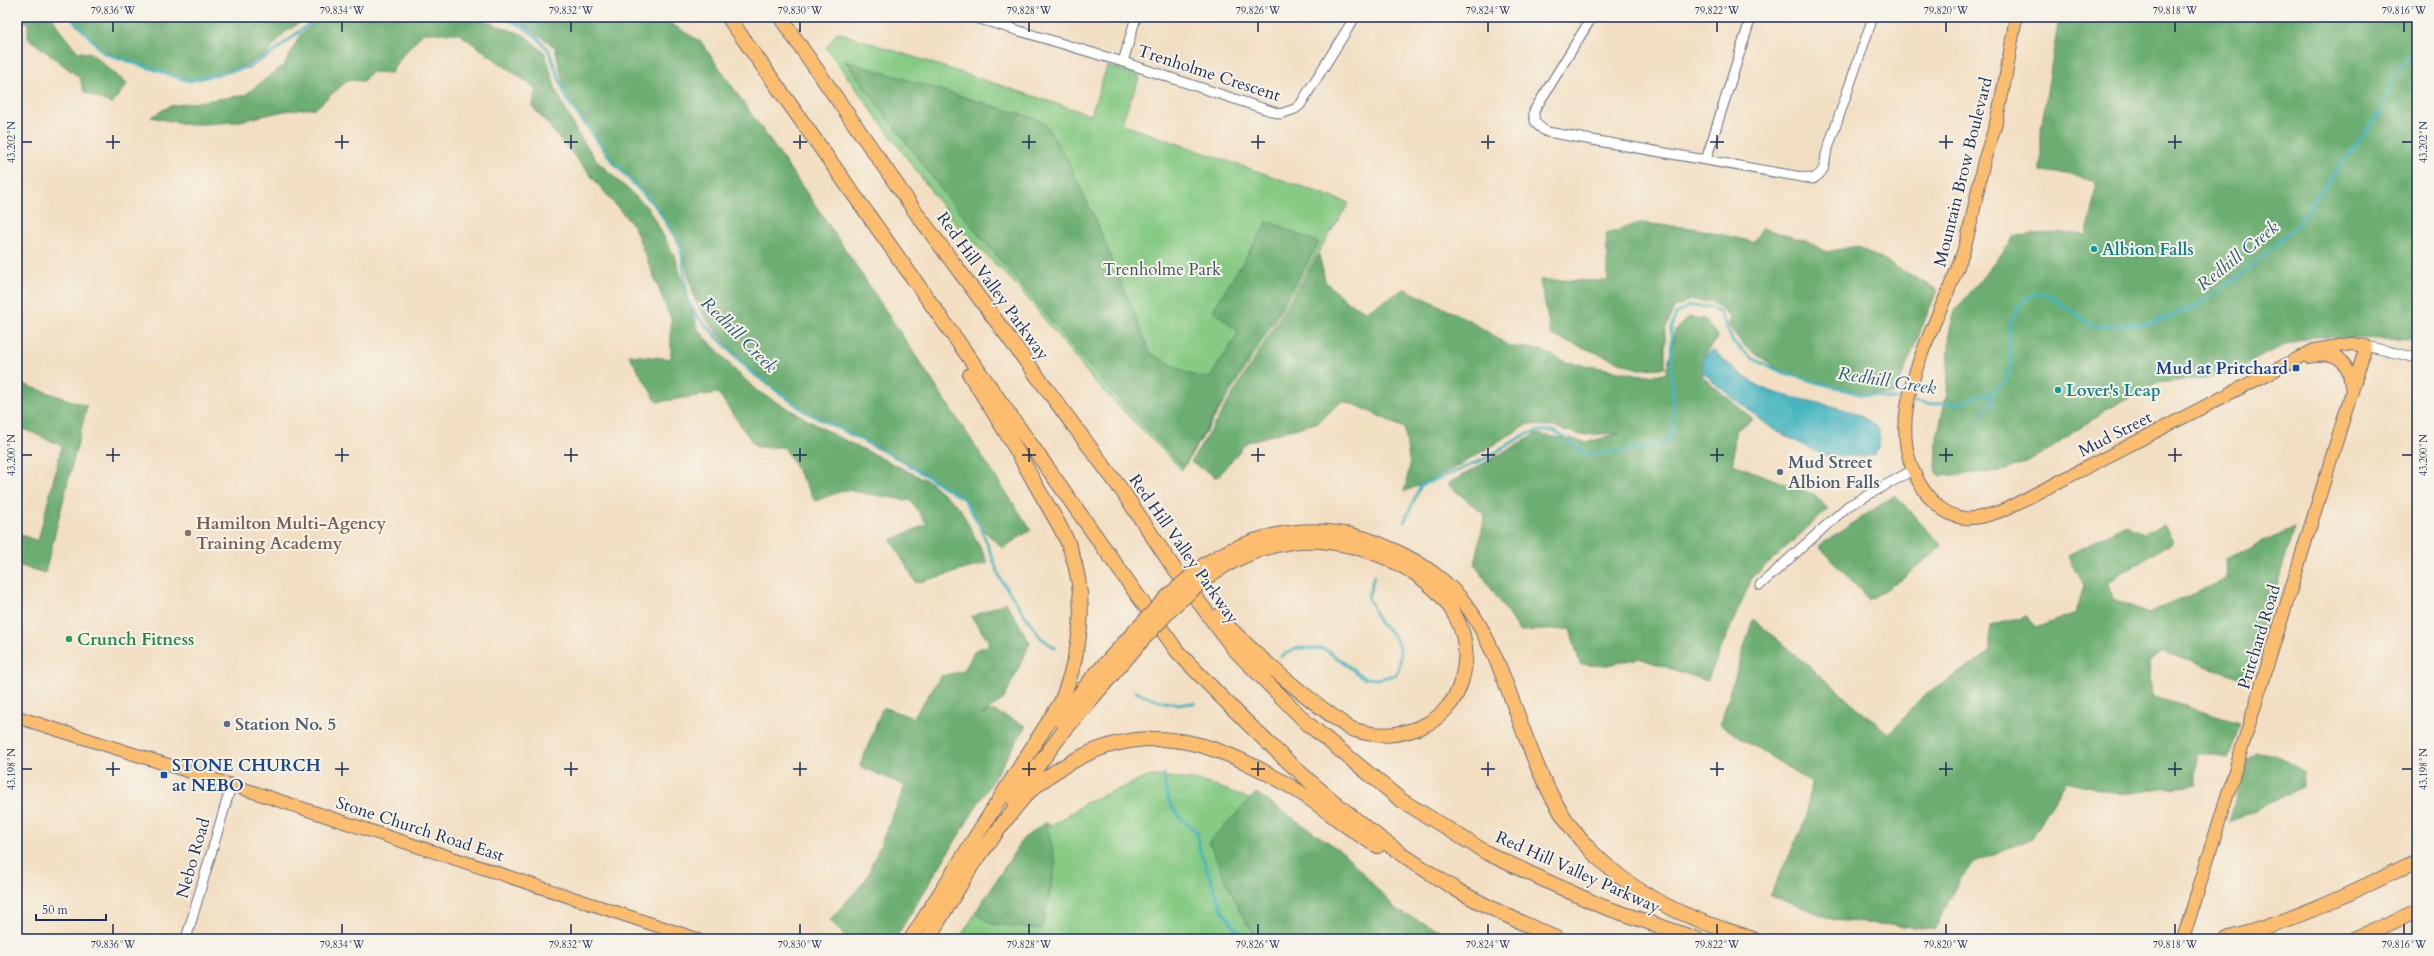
<svg xmlns="http://www.w3.org/2000/svg" width="2434" height="956" viewBox="0 0 2434 956" font-family="Cardo,serif">
  <style>
    .green { fill: #86ca83; stroke: #507c70 }
    .forest { fill: #6cae71; stroke: #446e68 }
    .water { fill: #46b5c0; stroke: #30728f }
    .lines { fill: none; stroke-linecap: round; stroke-linejoin: round }
    .stream { stroke: #46b5c0; stroke-width: 3 }
    .minor-casing { stroke: #666d81; stroke-width: 11 }
    .major-casing { stroke: #666d81; stroke-width: 14 }
    .highway-casing { stroke: #666d81; stroke-width: 16 }
    .minor { stroke: #fff; stroke-width: 9 }
    .major { stroke: #fcbd6e; stroke-width: 12 }
    .highway { stroke: #fcbd6e; stroke-width: 14 }
    .highway-bridge-casing { stroke: #666d81; stroke-width: 16; stroke-linecap: butt }
    .highway-bridge { stroke: #fcbd6e; stroke-width: 14 }
    .ticks { fill: none; stroke: #1b2f5e; stroke-width: 1.5 }
    .culture-dot { fill: #0f9aa8; stroke: #f7f3e8; stroke-width: 1.5 }
    .transit-dot { fill: #1a4fb4; stroke: #f7f3e8; stroke-width: 1.5 }
    .service-dot { fill: #5c6f8a; stroke: #f7f3e8; stroke-width: 1.5 }
    .education-dot { fill: #8d6e63; stroke: #f7f3e8; stroke-width: 1.5 }
    .leisure-dot { fill: #2e9e5b; stroke: #f7f3e8; stroke-width: 1.5 }
    .labels { text-anchor: middle; dominant-baseline: central; stroke-width: 4; stroke-linejoin: round; paint-order: stroke }
    .street-label { font-size: 17px; fill: #1b2f5e; stroke: #f7f3e8 }
    .culture-label { font-size: 17px; font-weight: bold; fill: #0d838f; stroke: #f7f3e8; text-anchor: start }
    .park-label { font-size: 17px; fill: #365667; stroke: #f7f3e8 }
    .transit-label { font-size: 17px; font-weight: bold; fill: #164399; stroke: #f7f3e8; text-anchor: end }
    .service-label { font-size: 17px; font-weight: bold; fill: #4e5e75; stroke: #f7f3e8; text-anchor: start }
    .education-label { font-size: 17px; font-weight: bold; fill: #785e54; stroke: #f7f3e8; text-anchor: start }
    .leisure-label { font-size: 17px; font-weight: bold; fill: #27864d; stroke: #f7f3e8; text-anchor: start }
    .water-label { font-size: 18px; font-style: italic; fill: #28577b; stroke: #f7f3e8 }
    .neatline { fill: none; stroke: #1b2f5e; stroke-width: 1.5 }
    .ticks-label { font-size: 10px; text-anchor: middle; fill: #1b2f5e }
  </style>
  <rect width="100%" height="100%" fill="#f7f3e8"/>
  <filter id="ink" filterUnits="userSpaceOnUse"><feTurbulence type="fractalNoise" baseFrequency=".025" numOctaves="2"/><feDisplacementMap in="SourceGraphic" scale="8" xChannelSelector="R" yChannelSelector="G"/><feConvolveMatrix kernelMatrix="1 2 1 2 8 2 1 2 1" color-interpolation-filters="sRGB"/></filter>
  <filter id="wash" filterUnits="userSpaceOnUse"><feTurbulence type="fractalNoise" baseFrequency=".012" numOctaves="4" result="noise"/><feDisplacementMap in="SourceGraphic" scale="16" xChannelSelector="R" yChannelSelector="G"/><feGaussianBlur stdDeviation="0.9" result="paint"/><feColorMatrix in="noise" values="0 0 0 0 0 0 0 0 0 0 0 0 0 0 0 0 0 1.4 0 .05"/><feComposite in="paint" operator="in"/></filter>
  <g filter="url(#wash)">
    <rect width="100%" height="100%" fill="#f2dfc2"/>
    <path class="green" d="M 837,32 L 1091,115 L 1107,66 L 1140,76 L 1121,124 L 1349,203 L 1182,470 L 1094,381 L 1020,289 L 956,225 L 826,48 Z
      M 1158,776 L 1201,781 L 1243,796 L 1301,826 L 1288,939 L 959,939 L 1023,839 L 1046,822 L 1052,826 L 1087,802 L 1148,777 Z"/>
    <path class="forest" d="M 17,17 L 52,17 L 61,32 L 78,52 L 91,53 L 127,84 L 112,104 L 84,92 L 80,78 L 28,38 L 28,22 L 17,21 Z
      M 72,17 L 308,17 L 284,33 L 266,55 L 244,66 L 189,81 L 104,53 L 73,22 Z
      M 321,17 L 473,17 L 524,35 L 545,53 L 556,90 L 575,129 L 597,161 L 648,208 L 675,257 L 698,329 L 733,368 L 757,391 L 836,436 L 930,482 L 960,508 L 988,563 L 916,583 L 891,540 L 927,524 L 911,501 L 845,490 L 815,501 L 784,447 L 756,447 L 718,393 L 657,402 L 629,355 L 671,359 L 671,319 L 634,227 L 533,107 L 535,88 L 458,33 L 423,33 L 402,56 L 391,73 L 371,72 L 363,81 L 348,80 L 316,108 L 284,111 L 236,122 L 189,125 L 151,117 L 170,106 L 245,95 L 285,64 L 300,35 Z
      M 506,17 L 660,17 L 701,42 L 825,219 L 1031,530 L 1003,548 L 981,528 L 965,500 L 899,459 L 806,412 L 751,372 L 706,319 L 695,300 L 681,247 L 658,209 L 613,162 L 566,98 L 555,47 L 522,23 Z
      M 2059,17 L 2417,17 L 2417,340 L 2313,337 L 2280,346 L 2226,376 L 2158,383 L 2104,411 L 2049,450 L 2019,465 L 2001,471 L 1940,476 L 1936,473 L 1937,437 L 1947,393 L 1950,328 L 1955,311 L 2008,246 L 2014,236 L 2063,233 L 2086,235 L 2093,209 L 2096,181 L 2074,175 L 2041,171 L 2041,129 Z
      M 845,61 L 1043,121 L 1067,159 L 1097,223 L 1150,353 L 1189,374 L 1209,379 L 1239,332 L 1213,310 L 1268,221 L 1319,243 L 1183,467 L 1097,375 L 947,197 Z
      M 1639,223 L 1693,228 L 1754,242 L 1762,228 L 1809,242 L 1826,252 L 1857,246 L 1927,284 L 1937,290 L 1895,394 L 1860,394 L 1782,372 L 1743,345 L 1728,325 L 1731,318 L 1712,302 L 1690,300 L 1674,308 L 1665,330 L 1665,368 L 1638,369 L 1551,335 L 1540,280 L 1608,281 L 1606,234 Z
      M 1319,254 L 1325,281 L 1347,302 L 1366,311 L 1405,289 L 1469,320 L 1509,346 L 1541,350 L 1566,362 L 1642,375 L 1666,374 L 1675,330 L 1689,317 L 1704,319 L 1718,337 L 1702,358 L 1702,376 L 1753,419 L 1735,431 L 1733,464 L 1815,495 L 1828,509 L 1752,578 L 1707,681 L 1639,658 L 1603,666 L 1580,664 L 1570,629 L 1519,631 L 1475,564 L 1485,515 L 1447,484 L 1536,434 L 1588,442 L 1620,433 L 1581,435 L 1554,427 L 1528,424 L 1451,470 L 1404,492 L 1410,465 L 1404,428 L 1356,405 L 1341,401 L 1319,422 L 1247,442 L 1217,478 L 1191,462 Z
      M 17,382 L 87,406 L 45,573 L 17,565 L 17,551 L 21,535 L 38,541 L 62,446 L 17,426 Z
      M 1895,495 L 1942,546 L 1901,580 L 1869,600 L 1819,546 Z
      M 2126,525 L 2144,533 L 2164,525 L 2173,542 L 2122,573 L 2109,584 L 2113,599 L 2149,613 L 2227,579 L 2226,559 L 2294,528 L 2249,680 L 2162,652 L 2149,662 L 2152,696 L 2239,723 L 2229,758 L 2196,753 L 2196,785 L 2120,794 L 2066,781 L 2032,838 L 1977,861 L 1960,878 L 1935,929 L 1834,920 L 1770,895 L 1806,819 L 1811,782 L 1720,725 L 1753,619 L 1889,734 L 1921,698 L 1990,652 L 1990,626 L 2027,615 L 2035,628 L 2076,613 L 2084,585 L 2068,555 Z
      M 1006,602 L 1030,643 L 1004,699 L 981,715 L 992,710 L 1026,726 L 895,939 L 848,939 L 830,920 L 865,881 L 905,786 L 860,766 L 883,707 L 913,718 L 941,676 L 964,671 L 975,650 L 988,646 L 988,640 L 971,617 Z
      M 2255,752 C 2274,752 2290,760 2304,772 L 2303,787 L 2229,823 L 2245,761 Z
      M 1256,793 L 1344,853 L 1398,911 L 1458,939 L 1257,939 L 1240,912 L 1209,842 Z
      M 1046,822 L 1056,863 L 1042,929 L 992,924 L 975,913 L 1023,839 Z"/>
    <path class="water" d="M 1713,350 C 1730,365 1746,381 1768,390 C 1800,403 1856,403 1879,430 L 1879,449 L 1874,455 L 1864,457 L 1823,455 L 1774,430 L 1713,382 L 1703,371 L 1704,356 Z"/>
    <g class="lines">
      <path class="stream" d="M 71,17 L 104,53 L 189,81 L 249,67 L 271,54 L 318,17
        M 503,17 L 524,27 L 537,37 L 549,51 L 566,98 L 613,162 L 658,209 L 681,247 L 688,301 L 697,316 L 751,372 L 806,412 L 899,459 L 965,500 L 981,528 L 1001,580 L 1040,637 L 1055,648
        M 1910,401 L 1927,404 L 1963,403 L 1979,395 L 1992,394 L 2007,380 L 2011,362 L 2008,342 L 2009,326 L 2022,302 L 2035,294 L 2048,294 L 2094,327 L 2151,323 L 2193,308 L 2242,275 L 2294,228 L 2382,110 L 2392,80 L 2417,44
        M 1981,419 L 1991,403 L 1992,394
        M 1404,522 L 1421,485 C 1443,477 1465,468 1486,458 C 1508,447 1525,428 1552,431 C 1564,433 1574,448 1585,453 C 1591,456 1659,447 1665,442 C 1668,440 1671,436 1673,433 L 1671,328 L 1676,314 L 1688,306 L 1710,307 L 1721,314 L 1733,342 L 1751,358 L 1782,372 L 1808,380 L 1860,394 L 1905,400
        M 1281,656 L 1298,648 L 1325,649 L 1364,678 L 1377,679 L 1396,675 C 1404,657 1402,643 1387,629 C 1384,627 1379,624 1378,621 C 1373,611 1376,610 1368,598 L 1374,576
        M 1136,692 C 1157,701 1172,706 1195,703
        M 1164,775 C 1165,804 1175,815 1197,832 L 1200,851 L 1223,912 L 1244,939"/>
    </g>
  </g>
  <g filter="url(#ink)">
    <g class="lines">
      <defs>
        <path id="minor" d="M 973,17 L 1123,62 L 1280,114 L 1295,109 L 1300,105 L 1355,17
          M 1592,17 L 1534,111 C 1533,122 1537,126 1547,132 L 1813,179 C 1824,172 1825,167 1826,154 L 1873,17
          M 1008,28 L 1012,17
          M 1123,62 L 1136,17
          M 1706,160 L 1751,17
          M 2366,346 L 2417,358
          M 1760,585 L 1848,506 L 1913,470
          M 186,939 L 231,786"/>
        <path id="major" d="M 2016,17 C 2010,51 2005,85 1997,118 C 1994,133 1988,147 1984,161 C 1977,190 1973,220 1964,249 C 1941,325 1867,424 1930,498 C 1954,525 1976,521 2006,509 L 2314,350 L 2351,344 L 2366,346 L 2183,939
          M 2309,357 C 2337,349 2349,361 2351,387
          M 17,717 L 244,789 L 697,939"/>
        <path id="highway" d="M 728,17 L 1177,651 C 1263,742 1349,825 1457,890 C 1489,908 1524,924 1558,939
          M 780,17 L 917,214 L 1123,492 L 1173,567 L 1233,648 L 1308,724 L 1401,800 L 1487,853 L 1544,880 L 1601,906 L 1697,939
          M 1204,565 C 1245,538 1296,525 1345,534 C 1365,537 1383,545 1401,554 C 1430,568 1459,591 1475,618 C 1518,689 1526,775 1581,840 C 1612,875 1652,902 1696,919 C 1714,927 1734,932 1753,939
          M 1210,575 C 1235,558 1261,547 1291,542 C 1367,532 1490,590 1461,682 C 1456,700 1442,717 1425,725 C 1399,737 1376,738 1349,728 C 1302,695 1258,658 1218,616
          M 1059,720 L 1093,677 L 1137,629
          M 1013,799 L 1063,732 L 1144,638
          M 976,860 C 993,838 1009,813 1028,793 C 1043,779 1059,768 1077,759 C 1157,716 1231,749 1301,793 C 1327,809 1350,832 1378,846
          M 911,939 L 1061,702 C 1081,651 1089,601 1070,548 C 1062,527 1048,507 1037,487 C 1016,448 994,412 970,375
          M 928,939 L 980,852
          M 2226,939 C 2293,922 2355,891 2417,861
          M 2355,939 L 2417,911"/>
      </defs>
      <use href="#minor" class="minor-casing"/>
      <use href="#major" class="major-casing"/>
      <use href="#highway" class="highway-casing"/>
      <use href="#minor" class="minor"/>
      <use href="#major" class="major"/>
      <use href="#highway" class="highway"/>
      <defs>
        <path id="highway-bridge" d="M 1137,629 L 1168,596 L 1204,565
          M 1144,638 L 1175,605 L 1210,575"/>
      </defs>
      <use href="#highway-bridge" class="highway-bridge-casing"/>
      <use href="#highway-bridge" class="highway-bridge"/>
    </g>
  </g>
  <path class="ticks" d="M 113,22 L 113,32M 342,22 L 342,32M 571,22 L 571,32M 800,22 L 800,32M 1029,22 L 1029,32M 1258,22 L 1258,32M 1488,22 L 1488,32M 1717,22 L 1717,32M 1946,22 L 1946,32M 2175,22 L 2175,32M 2404,22 L 2404,32M 113,135 L 113,149M 342,135 L 342,149M 571,135 L 571,149M 800,135 L 800,149M 1029,135 L 1029,149M 1258,135 L 1258,149M 1488,135 L 1488,149M 1717,135 L 1717,149M 1946,135 L 1946,149M 2175,135 L 2175,149M 22,142 L 32,142M 106,142 L 120,142M 335,142 L 349,142M 564,142 L 578,142M 793,142 L 807,142M 1022,142 L 1036,142M 1251,142 L 1265,142M 1481,142 L 1495,142M 1710,142 L 1724,142M 1939,142 L 1953,142M 2168,142 L 2182,142M 2402,142 L 2412,142M 113,448 L 113,462M 342,448 L 342,462M 571,448 L 571,462M 800,448 L 800,462M 1029,448 L 1029,462M 1258,448 L 1258,462M 1488,448 L 1488,462M 1717,448 L 1717,462M 1946,448 L 1946,462M 2175,448 L 2175,462M 22,455 L 32,455M 106,455 L 120,455M 335,455 L 349,455M 564,455 L 578,455M 793,455 L 807,455M 1022,455 L 1036,455M 1251,455 L 1265,455M 1481,455 L 1495,455M 1710,455 L 1724,455M 1939,455 L 1953,455M 2168,455 L 2182,455M 2402,455 L 2412,455M 113,762 L 113,776M 342,762 L 342,776M 571,762 L 571,776M 800,762 L 800,776M 1029,762 L 1029,776M 1258,762 L 1258,776M 1488,762 L 1488,776M 1717,762 L 1717,776M 1946,762 L 1946,776M 2175,762 L 2175,776M 22,769 L 32,769M 106,769 L 120,769M 335,769 L 349,769M 564,769 L 578,769M 793,769 L 807,769M 1022,769 L 1036,769M 1251,769 L 1265,769M 1481,769 L 1495,769M 1710,769 L 1724,769M 1939,769 L 1953,769M 2168,769 L 2182,769M 2402,769 L 2412,769M 113,924 L 113,934M 342,924 L 342,934M 571,924 L 571,934M 800,924 L 800,934M 1029,924 L 1029,934M 1258,924 L 1258,934M 1488,924 L 1488,934M 1717,924 L 1717,934M 1946,924 L 1946,934M 2175,924 L 2175,934M 2404,924 L 2404,934"/>
  <g class="culture-dot">
    <circle cx="2094" cy="249" r="4"/>
    <circle cx="2058" cy="390" r="4"/>
  </g>
  <g class="transit-dot">
    <rect x="2292" y="364" width="8" height="8" rx="2"/>
    <rect x="160" y="771" width="8" height="8" rx="2"/>
  </g>
  <g class="service-dot">
    <circle cx="1780" cy="472" r="4"/>
    <circle cx="227" cy="724" r="4"/>
  </g>
  <circle class="education-dot" cx="188" cy="533" r="4"/>
  <circle class="leisure-dot" cx="69" cy="639" r="4"/>
  <g class="labels">
    <g class="street-label">
      <text transform="translate(1209 73) rotate(18)">Trenholme Crescent</text>
      <text transform="translate(1963 172) rotate(-76)">Mountain Brow Boulevard</text>
      <text transform="translate(993 286) rotate(54)">Red Hill Valley Parkway</text>
      <text transform="translate(2115 434) rotate(-27)">Mud Street</text>
      <text transform="translate(1184 549) rotate(55)">Red Hill Valley Parkway</text>
      <text transform="translate(2259 637) rotate(-73)">Pritchard Road</text>
      <text transform="translate(420 829) rotate(18)">Stone Church Road East</text>
      <text transform="translate(193 858) rotate(-74)">Nebo Road</text>
      <text transform="translate(1578 872) rotate(24)">Red Hill Valley Parkway</text>
    </g>
    <g class="culture-label">
      <text x="2102" y="249">Albion Falls</text>
      <text x="2066" y="390">Lover's Leap</text>
    </g>
    <g class="park-label">
      <text x="1162" y="269">Trenholme Park</text>
    </g>
    <g class="transit-label">
      <text x="2288" y="368">Mud at Pritchard</text>
      <text x="172" y="765" text-anchor="start">STONE CHURCH<tspan x="172" dy="20">at NEBO</tspan></text>
    </g>
    <g class="service-label">
      <text x="1788" y="462">Mud Street<tspan x="1788" dy="20">Albion Falls</tspan></text>
      <text x="235" y="724">Station No. 5</text>
    </g>
    <g class="education-label">
      <text x="196" y="523">Hamilton Multi-Agency<tspan x="196" dy="20">Training Academy</tspan></text>
    </g>
    <g class="leisure-label">
      <text x="77" y="639">Crunch Fitness</text>
    </g>
    <g class="water-label">
      <text transform="translate(2238 256) rotate(-39)">Redhill Creek</text>
      <text transform="translate(739 335) rotate(45)">Redhill Creek</text>
      <text transform="translate(1887 381) rotate(9)">Redhill Creek</text>
    </g>
  </g>
  <rect width="2434" height="956" fill="none" stroke="#f7f3e8" stroke-width="44"/>
  <path d="M36 914v6h70v-6" fill="none" stroke="#1b2f5e" stroke-width="2"/>
  <text x="42" y="914" font-size="12" fill="#1b2f5e" stroke="#f7f3e8" stroke-width="3" paint-order="stroke">50 m</text>
  <rect x="22" y="22" width="2390" height="912" class="neatline"/>
  <g class="ticks-label">
    <text x="113" y="14">79.836°W</text>
    <text x="342" y="14">79.834°W</text>
    <text x="571" y="14">79.832°W</text>
    <text x="800" y="14">79.830°W</text>
    <text x="1029" y="14">79.828°W</text>
    <text x="1258" y="14">79.826°W</text>
    <text x="1488" y="14">79.824°W</text>
    <text x="1717" y="14">79.822°W</text>
    <text x="1946" y="14">79.820°W</text>
    <text x="2175" y="14">79.818°W</text>
    <text x="2404" y="14">79.816°W</text>
    <text transform="translate(11 142) rotate(-90)" y="4">43.202°N</text>
    <text transform="translate(2423 142) rotate(-90)" y="4">43.202°N</text>
    <text transform="translate(11 455) rotate(-90)" y="4">43.200°N</text>
    <text transform="translate(2423 455) rotate(-90)" y="4">43.200°N</text>
    <text transform="translate(11 769) rotate(-90)" y="4">43.198°N</text>
    <text transform="translate(2423 769) rotate(-90)" y="4">43.198°N</text>
    <text x="113" y="948">79.836°W</text>
    <text x="342" y="948">79.834°W</text>
    <text x="571" y="948">79.832°W</text>
    <text x="800" y="948">79.830°W</text>
    <text x="1029" y="948">79.828°W</text>
    <text x="1258" y="948">79.826°W</text>
    <text x="1488" y="948">79.824°W</text>
    <text x="1717" y="948">79.822°W</text>
    <text x="1946" y="948">79.820°W</text>
    <text x="2175" y="948">79.818°W</text>
    <text x="2404" y="948">79.816°W</text>
  </g>
</svg>
